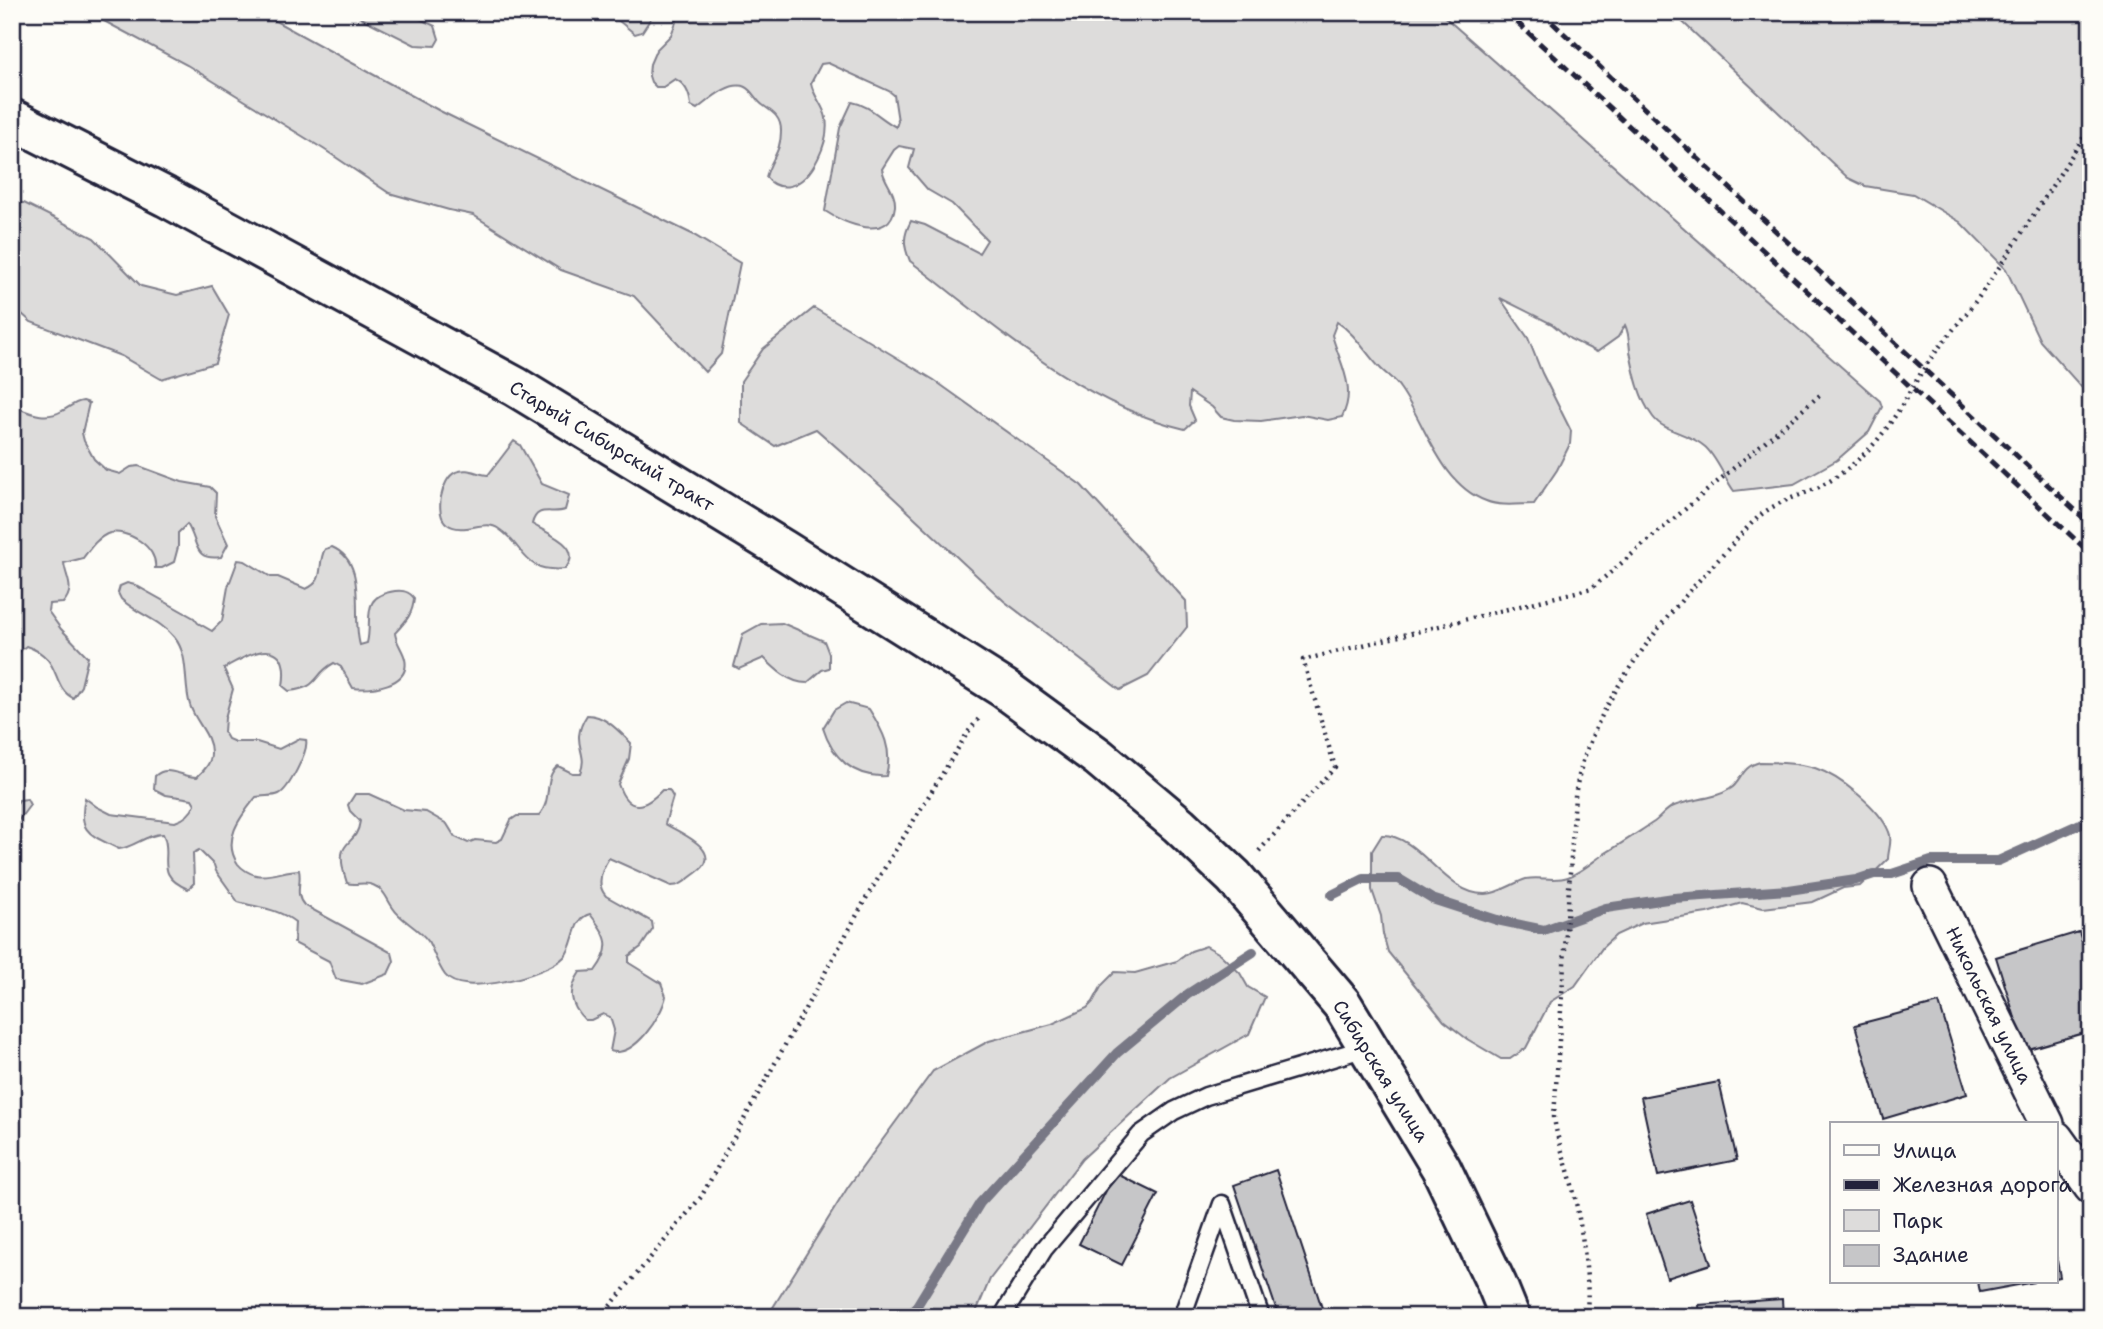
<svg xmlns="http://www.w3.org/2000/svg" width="2103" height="1329" viewBox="0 0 2103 1329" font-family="'Shantell Sans',sans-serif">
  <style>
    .green { fill: #dddcdb; stroke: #807f8b; stroke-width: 2 }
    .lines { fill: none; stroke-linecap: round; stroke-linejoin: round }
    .stream { stroke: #787885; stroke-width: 10 }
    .building { fill: #c6c6c8; stroke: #22223b; stroke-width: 2 }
    .lane-casing { stroke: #22223b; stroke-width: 21 }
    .street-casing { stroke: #22223b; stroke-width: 38 }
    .secondary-casing { stroke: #22223b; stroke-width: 44 }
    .path { stroke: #22223b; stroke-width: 4.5; stroke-dasharray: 2 5; stroke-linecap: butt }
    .lane { stroke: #fdfcf7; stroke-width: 16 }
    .street { stroke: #fdfcf7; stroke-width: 33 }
    .secondary { stroke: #fdfcf7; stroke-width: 38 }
    .rail { stroke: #22223b; stroke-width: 5; stroke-dasharray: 10 5; stroke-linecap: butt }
    .labels { text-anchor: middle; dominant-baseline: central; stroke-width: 6; stroke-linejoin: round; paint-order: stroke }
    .street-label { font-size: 19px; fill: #22223b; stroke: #fdfcf7 }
  </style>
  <rect width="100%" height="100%" fill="#fdfcf7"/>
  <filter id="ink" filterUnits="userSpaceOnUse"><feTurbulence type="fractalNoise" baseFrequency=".0143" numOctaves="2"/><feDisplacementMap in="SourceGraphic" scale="14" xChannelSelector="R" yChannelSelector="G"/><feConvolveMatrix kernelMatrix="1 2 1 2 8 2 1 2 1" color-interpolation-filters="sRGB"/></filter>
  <g filter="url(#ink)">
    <path class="green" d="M 87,12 L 259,12 L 440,111 L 692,234 L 740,263 L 721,354 L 705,372 L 634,296 L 561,270 L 473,215 L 449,210 L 389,193 L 325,150 L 187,65 Z
      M 354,12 L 405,12 L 435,26 L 439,39 L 435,46 L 415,45 L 359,17 Z
      M 603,12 L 655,12 L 642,32 L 635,34 L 619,21 Z
      M 680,12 L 1439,12 L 1880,401 L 1882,407 L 1869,432 L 1837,460 L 1794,484 L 1734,491 C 1725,479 1715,454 1704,446 C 1689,433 1664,432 1653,417 C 1639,398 1634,374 1630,351 C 1629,342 1629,333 1625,325 L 1618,337 L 1597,352 L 1570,339 L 1552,324 L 1500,298 L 1528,338 L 1542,373 L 1571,431 L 1570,444 L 1557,470 L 1534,504 C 1519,504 1500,507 1486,501 C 1440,484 1426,424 1400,388 C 1395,380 1387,375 1381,369 C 1365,353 1356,334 1337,322 L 1332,335 C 1340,364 1357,388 1342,417 L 1328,420 L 1302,415 L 1261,421 L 1234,420 L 1221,417 L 1212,407 L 1190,392 L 1189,406 L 1195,420 L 1185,429 C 1080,404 994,325 910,261 C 903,245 903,236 911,221 L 925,225 L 979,253 L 987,240 L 952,204 L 928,190 L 909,168 L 914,149 L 899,146 L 894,150 L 882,169 C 884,182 896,192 895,206 C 891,243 844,224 825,211 L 840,128 L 852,102 C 869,105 881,119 896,127 L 898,121 L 894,95 L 889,91 L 828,63 L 821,64 L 811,83 C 813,96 824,106 826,118 C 830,141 813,180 790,186 C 780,188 772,185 766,177 C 771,158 781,153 781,131 C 781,118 774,113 764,106 C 756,101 753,91 745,87 C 730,80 708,101 697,109 L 691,106 C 690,95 686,84 675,79 L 663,87 L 656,87 L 651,82 L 649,76 L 650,64 L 656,50 L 671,35 Z
      M 1672,12 L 2091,12 L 2091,398 L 2040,341 L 2006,269 L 1960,222 L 1913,194 L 1865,186 L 1848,178 Z
      M 12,202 L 24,203 L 94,238 L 141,286 L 177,295 L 212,286 L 229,315 L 215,363 L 161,379 L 121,356 L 31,322 L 12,305 Z
      M 814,308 L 934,380 L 1081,485 L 1186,601 L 1187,627 L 1148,676 L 1120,690 L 1004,601 L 884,489 L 816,429 L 775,446 L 741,423 L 741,381 L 763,349 Z
      M 83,401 L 89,403 L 82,433 L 84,441 L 94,459 L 106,470 L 120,474 L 131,467 L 139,466 L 182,482 L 210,487 L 216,493 L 215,516 L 228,544 L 221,557 C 193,561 199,543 187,524 L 178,533 L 178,547 L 174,562 L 162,568 L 155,568 C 158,547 126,527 107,534 C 96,539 90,549 83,558 L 64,563 C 66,579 76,588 63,603 L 49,604 L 48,611 L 61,629 L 88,657 L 81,686 L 73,698 C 50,686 63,658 26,646 L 20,651 L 12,667 L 12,406 C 29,412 44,421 62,411 C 70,407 74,402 83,401 Z
      M 514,441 L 520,445 L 542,484 L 569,495 L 565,510 C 551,515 537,504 532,524 C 548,534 585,546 565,569 C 521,573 526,547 499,529 C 484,518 464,536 447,524 C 434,515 441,478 456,472 C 468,467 476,474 488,475 Z
      M 332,547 C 369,563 351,615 360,645 L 367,643 C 373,619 359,596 395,591 C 403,590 409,591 414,598 C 413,614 406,621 395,633 C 396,643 403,650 405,659 C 411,686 370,690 353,688 L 341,667 L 334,663 C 312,675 320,688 289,691 L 283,686 C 289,648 269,644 239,660 C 233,663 229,664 224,669 L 233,689 L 225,718 L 224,732 L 228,739 L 235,742 L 257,742 L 279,749 L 298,739 L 306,740 C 309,751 288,790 279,794 C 273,797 263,795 256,797 C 241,816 221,840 238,864 C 242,869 250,874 256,875 C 269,878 285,870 299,870 C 302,883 294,894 304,905 L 392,953 L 394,961 L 388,974 L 362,984 L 336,979 L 329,961 L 294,943 L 295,922 C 277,908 259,908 238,902 L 216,871 L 214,865 L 199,850 L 193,853 L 194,883 L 188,889 C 152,874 174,856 163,834 C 146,834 135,847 119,849 C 91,835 77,833 85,798 L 97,807 L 111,814 L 175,822 C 185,819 191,814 195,804 L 192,799 L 166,795 L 154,789 L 155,776 C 167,764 181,777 197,777 C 203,771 211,764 211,754 C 212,735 195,722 190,705 C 183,683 190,656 174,637 C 160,620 137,614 121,599 L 118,593 L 120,586 L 127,583 L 135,585 L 194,618 L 198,623 L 212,631 L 222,621 L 228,587 L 238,560 L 245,561 L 271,577 L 278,577 L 306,589 C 327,580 316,565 325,549 Z
      M 782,623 L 824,641 L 829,654 L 829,668 L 822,670 L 807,683 C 789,683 775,669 764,658 L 739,669 L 734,666 L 743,634 L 761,624 Z
      M 846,703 L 869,709 C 883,731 893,749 886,776 C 853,778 832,757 823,728 L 834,710 Z
      M 587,715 C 605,715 619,731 631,743 L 629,759 L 618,784 C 628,813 644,809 662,790 L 669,790 L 673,797 L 665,824 C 681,833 727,852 696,873 C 687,879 682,886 671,886 L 609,858 C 602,869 595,884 606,896 L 652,922 L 653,929 L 641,947 L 629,956 L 629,963 L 661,983 L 666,996 C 662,1016 634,1059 610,1051 L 614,1030 L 610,1017 L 603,1014 L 591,1020 L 585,1020 C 569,1004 568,990 580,972 L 595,971 C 614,946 607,936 590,914 C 571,919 576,945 564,957 C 547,975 461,998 445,975 C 437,964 434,952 428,941 C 419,928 401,921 393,908 C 386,898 385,890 373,885 C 364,881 355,886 347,883 C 331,835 356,851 360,821 L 350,811 L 348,805 L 355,794 L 369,794 L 404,810 L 426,812 L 447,824 L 455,837 L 468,843 L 475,840 L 496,842 L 502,839 L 511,820 L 517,816 L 538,816 C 554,800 542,778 558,766 L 572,773 L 580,773 C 590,752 568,744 587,715 Z
      M 1760,762 C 1778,762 1798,763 1815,768 C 1839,776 1880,808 1889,832 C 1893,840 1888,850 1888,859 L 1860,886 L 1843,888 L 1813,902 L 1763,908 L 1742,903 L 1707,913 L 1642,923 L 1616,935 L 1603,947 L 1575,986 L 1550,1002 L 1526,1048 L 1510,1059 L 1501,1059 L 1467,1039 L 1444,1021 L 1388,952 L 1383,934 L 1381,916 L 1372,890 L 1372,851 L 1382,835 C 1420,834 1445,896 1486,894 C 1500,893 1513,883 1526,879 C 1540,876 1554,882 1568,877 C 1582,872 1592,862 1604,854 C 1621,844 1637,833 1654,822 C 1661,817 1666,809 1674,806 C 1693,798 1713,800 1730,789 C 1742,782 1740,767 1760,762 Z
      M 27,799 L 30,805 L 12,829 L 12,806 L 15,806 L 19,800 Z
      M 1206,946 L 1220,954 L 1240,973 L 1248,987 L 1265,997 L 1249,1034 L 1170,1078 L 1082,1159 L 990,1279 L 974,1317 L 767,1317 L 848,1187 L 933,1071 L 989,1041 L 1052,1024 L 1087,1008 L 1093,1002 L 1102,985 L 1115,972 L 1135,973 L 1177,961 L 1191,951 Z"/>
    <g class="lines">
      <path class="stream" d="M 1332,895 L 1364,879 L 1399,879 L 1432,899 L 1497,920 L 1544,930 L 1606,908 L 1674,898 L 1789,890 L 1856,880 L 1874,874 L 1892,874 L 1931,861 L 1998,861 L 2091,819
        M 910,1317 L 980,1203 L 1117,1053 L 1188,994 L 1253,952"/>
    </g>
    <path class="building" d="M 2079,932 L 2091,970 L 2091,1031 L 2025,1050 L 1996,957 Z
      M 1939,1003 L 1967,1094 L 1883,1119 L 1855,1025 Z
      M 1719,1082 L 1737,1160 L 1658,1176 L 1641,1097 Z
      M 1276,1170 L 1325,1317 L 1279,1317 L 1234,1185 Z
      M 1115,1173 L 1158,1194 L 1122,1265 L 1079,1244 Z
      M 1690,1200 L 1711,1264 L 1667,1278 L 1646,1214 Z
      M 2056,1255 L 2060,1277 L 2056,1278 Z
      M 1978,1282 L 2034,1282 L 1980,1292 Z
      M 1782,1299 L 1783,1317 L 1700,1317 L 1699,1305 Z"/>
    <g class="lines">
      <defs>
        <path id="lane" d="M 1002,1317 L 1044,1249 L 1141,1134 L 1174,1111 L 1206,1096 L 1369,1047
          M 1182,1317 L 1222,1204 L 1261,1317"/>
        <path id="street" d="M 1930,886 L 2047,1124
          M 2056,1138 L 2091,1187"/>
        <path id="secondary" d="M 12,119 L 166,197 L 516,387 L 784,550 L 1005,689 L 1098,757 L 1179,825 L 1234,877 L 1342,1004 L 1441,1168 L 1497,1285 L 1510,1317"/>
      </defs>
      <use href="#lane" class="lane-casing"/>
      <use href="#street" class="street-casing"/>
      <use href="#secondary" class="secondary-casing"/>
      <path class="path" d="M 1259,851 L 1335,767 L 1303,660 L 1592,588 L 1820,395
        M 601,1317 L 701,1197 L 868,895 L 968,732 L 981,716
        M 1585,1317 C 1594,1295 1578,1206 1571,1181 C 1565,1158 1557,1141 1554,1117 L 1575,796 C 1587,711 1660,621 1718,560 C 1732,545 1746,527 1762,514 C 1780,500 1800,496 1819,487 C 1839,477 1858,461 1873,445 C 1894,422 1907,395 1923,370 C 1940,344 1962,320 1981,294 C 2019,239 2054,182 2091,126"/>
      <use href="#lane" class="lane"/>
      <use href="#street" class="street"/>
      <use href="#secondary" class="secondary"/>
      <path class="rail" d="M 1506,12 L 2091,554
        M 1541,12 L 2091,525"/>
    </g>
  </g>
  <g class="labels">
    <g class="street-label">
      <text transform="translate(612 446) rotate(31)">Старый Сибирский тракт</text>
      <text transform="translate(1989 1005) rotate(64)">Никольская улица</text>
      <text transform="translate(1381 1071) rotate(58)">Сибирская улица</text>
    </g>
  </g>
  <rect width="2103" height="1329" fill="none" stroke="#fdfcf7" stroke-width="42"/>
  <rect x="21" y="21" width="2061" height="1287" fill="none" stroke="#22223b" stroke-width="2.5" filter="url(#ink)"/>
  <rect x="1830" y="1122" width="228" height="161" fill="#fdfcf7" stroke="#a5a5ac" stroke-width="2"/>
  <rect x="1844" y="1145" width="35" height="10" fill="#fdfcf7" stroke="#a5a5ac" stroke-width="2"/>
  <text x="1893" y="1158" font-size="21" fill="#22223b">Улица</text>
  <rect x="1844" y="1180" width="35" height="10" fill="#22223b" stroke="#a5a5ac" stroke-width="2"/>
  <text x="1893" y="1192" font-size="21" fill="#22223b">Железная дорога</text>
  <rect x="1844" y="1210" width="35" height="21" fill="#dddcdb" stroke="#a5a5ac" stroke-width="2"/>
  <text x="1893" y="1228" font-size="21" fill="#22223b">Парк</text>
  <rect x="1844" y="1245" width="35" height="21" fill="#c6c6c8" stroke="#a5a5ac" stroke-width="2"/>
  <text x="1893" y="1262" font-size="21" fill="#22223b">Здание</text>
</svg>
